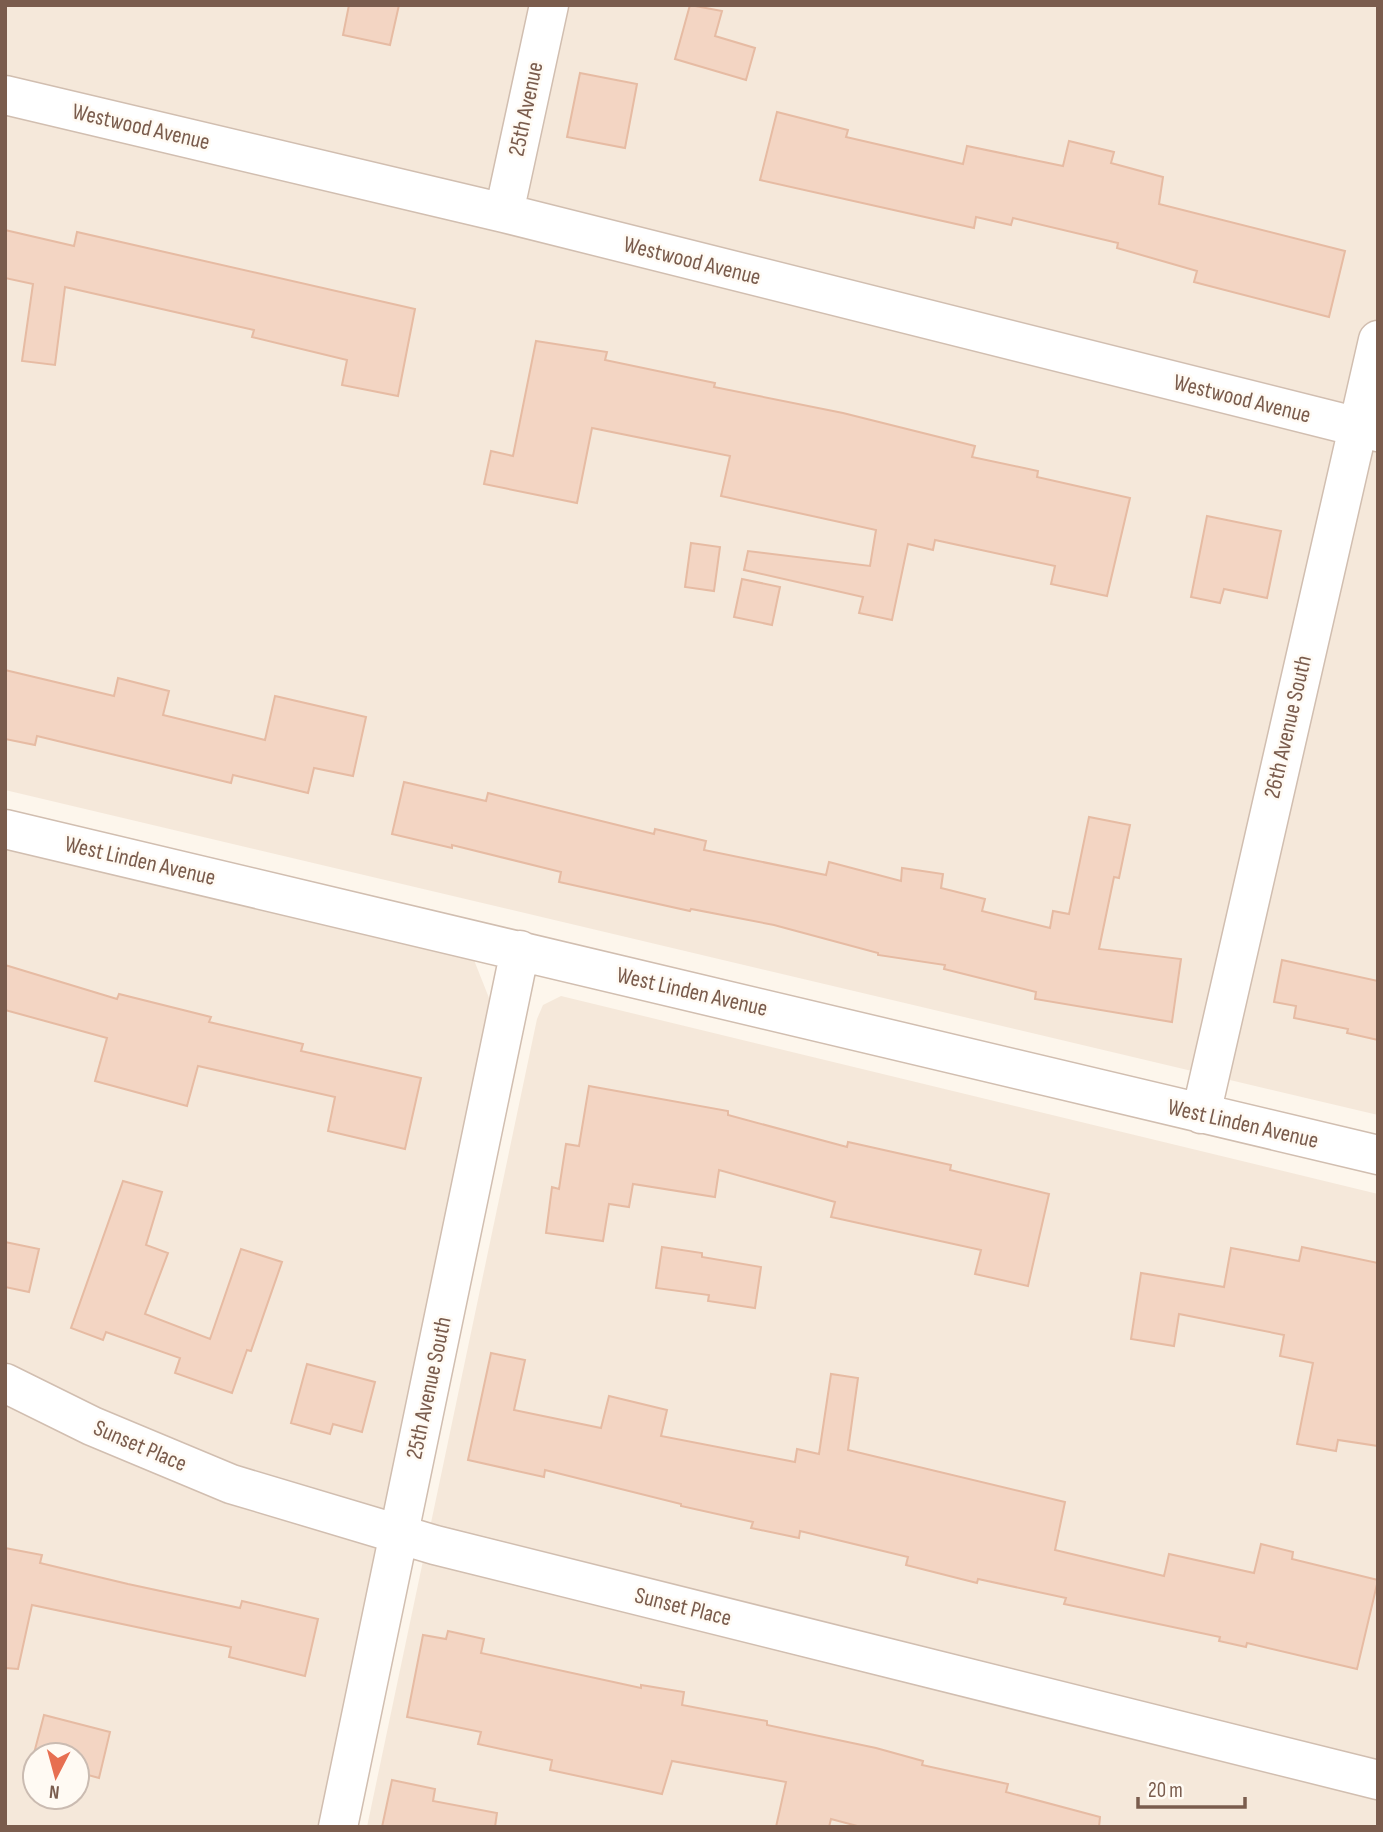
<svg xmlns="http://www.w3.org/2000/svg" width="1383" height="1832" viewBox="0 0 1383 1832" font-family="'Sofia Sans Condensed',sans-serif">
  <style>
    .residential { fill: #f5e8da; fill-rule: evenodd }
    .building { fill: #f3d5c3; stroke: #e6bba3; stroke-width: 2 }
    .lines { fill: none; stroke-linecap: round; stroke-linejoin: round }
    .minor-casing { stroke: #d1beb0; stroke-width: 41 }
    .minor { stroke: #fff; stroke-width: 38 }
    .labels { text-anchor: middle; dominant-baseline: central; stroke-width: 5; stroke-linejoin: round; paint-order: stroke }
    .street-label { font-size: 23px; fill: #7a5c4d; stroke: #fffaf3 }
  </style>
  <rect width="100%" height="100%" fill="#fdf6ec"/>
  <path class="residential" d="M 5,5 L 1378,5 L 1378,1115 L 5,790 Z
    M 5,847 L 474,960 L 491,1003 L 322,1827 L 5,1827 ZM 35,1755 L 77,1755 L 77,1797 L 35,1797 Z
    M 561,996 L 1378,1194 L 1378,1827 L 367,1827 L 537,1019 L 543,1005 Z"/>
  <path class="building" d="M 349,5 L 399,5 L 390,45 L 343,35 Z
    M 690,5 L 722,11 L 715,36 L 755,48 L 746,80 L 675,59 Z
    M 580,73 L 637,84 L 625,148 L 567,137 Z
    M 777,112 L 848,130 L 846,137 L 963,164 L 967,146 L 1063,166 L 1069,141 L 1114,152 L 1111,163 L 1163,177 L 1159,204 L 1345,251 L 1329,317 L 1194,282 L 1197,271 L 1117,248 L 1118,243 L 1013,218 L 1011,225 L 976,217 L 974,228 L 760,180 Z
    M 5,230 L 74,246 L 77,232 L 415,309 L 398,396 L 342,385 L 347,360 L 252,337 L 254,330 L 65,287 L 55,365 L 22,361 L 33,284 L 5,278 Z
    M 536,341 L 607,352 L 605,360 L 715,383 L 714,387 L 843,413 L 975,446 L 972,457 L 1038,471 L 1037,477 L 1130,498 L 1107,596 L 1051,584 L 1055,566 L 935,540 L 933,550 L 908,544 L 892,620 L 859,613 L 863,597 L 744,570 L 748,551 L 870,566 L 876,530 L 721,496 L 730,456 L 592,428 L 577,503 L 484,484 L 491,451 L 513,456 Z
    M 1207,516 L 1281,531 L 1267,598 L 1224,589 L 1220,603 L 1191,597 Z
    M 691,543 L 720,547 L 714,591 L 685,587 Z
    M 742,579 L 780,587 L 772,625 L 734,617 Z
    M 5,670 L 114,696 L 118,678 L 169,691 L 163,715 L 265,740 L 275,696 L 366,717 L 353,776 L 314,768 L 308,793 L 233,775 L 231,783 L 37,736 L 35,745 L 5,739 Z
    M 404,782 L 486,801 L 488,793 L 654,834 L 655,829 L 706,841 L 704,850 L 826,875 L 829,862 L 901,881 L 902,868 L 943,874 L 941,888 L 985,899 L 982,911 L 1050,928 L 1053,911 L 1069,914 L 1089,817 L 1130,825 L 1119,878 L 1114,877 L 1099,949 L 1181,959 L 1172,1022 L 1035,999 L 1036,992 L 944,969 L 945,965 L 878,955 L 878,953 L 774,925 L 691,909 L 690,911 L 559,882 L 561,872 L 452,845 L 452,848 L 392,834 Z
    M 1282,960 L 1378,981 L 1378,1040 L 1347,1033 L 1348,1029 L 1294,1018 L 1296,1006 L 1274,1002 Z
    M 5,965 L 117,999 L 119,994 L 211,1017 L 209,1022 L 303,1044 L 301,1051 L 421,1078 L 405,1149 L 328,1131 L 335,1097 L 198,1066 L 187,1106 L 95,1081 L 107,1038 L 5,1010 Z
    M 589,1086 L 728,1111 L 728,1115 L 847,1147 L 848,1142 L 951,1165 L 950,1170 L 1049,1194 L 1028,1286 L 975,1274 L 981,1250 L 831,1217 L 835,1202 L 719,1170 L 715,1197 L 633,1184 L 629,1207 L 609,1204 L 603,1241 L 546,1233 L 552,1187 L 559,1189 L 566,1144 L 579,1146 Z
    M 123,1181 L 162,1192 L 146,1245 L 168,1253 L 145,1314 L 210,1339 L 241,1249 L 282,1262 L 251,1351 L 247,1350 L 232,1393 L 175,1373 L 180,1358 L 106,1332 L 103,1340 L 71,1328 Z
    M 5,1242 L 39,1249 L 29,1292 L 5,1287 Z
    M 662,1247 L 702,1253 L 702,1257 L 761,1267 L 755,1308 L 708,1301 L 709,1295 L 656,1288 Z
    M 1302,1247 L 1378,1263 L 1378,1446 L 1338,1440 L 1336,1451 L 1297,1444 L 1313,1363 L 1280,1356 L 1284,1335 L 1179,1314 L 1174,1346 L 1131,1339 L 1141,1273 L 1224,1287 L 1231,1248 L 1299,1261 Z
    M 491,1353 L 525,1360 L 514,1410 L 601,1428 L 609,1396 L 667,1410 L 661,1436 L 795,1462 L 797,1449 L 819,1454 L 831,1374 L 858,1378 L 848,1450 L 1065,1502 L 1055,1550 L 1164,1576 L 1169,1554 L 1254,1573 L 1261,1544 L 1293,1552 L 1292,1559 L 1378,1580 L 1357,1669 L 1247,1643 L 1246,1647 L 1219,1641 L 1220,1637 L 1064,1604 L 1066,1598 L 978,1579 L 977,1583 L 906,1565 L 908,1557 L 800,1531 L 799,1538 L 751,1528 L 753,1522 L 681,1506 L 681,1504 L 545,1470 L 544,1477 L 468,1460 Z
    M 307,1364 L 375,1382 L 362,1432 L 333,1424 L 330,1434 L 291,1423 Z
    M 5,1548 L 42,1555 L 40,1563 L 128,1584 L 240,1608 L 242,1601 L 318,1619 L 305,1676 L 229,1657 L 231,1647 L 32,1605 L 18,1669 L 5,1668 Z
    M 448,1631 L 484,1639 L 481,1653 L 641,1688 L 641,1685 L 684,1692 L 682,1705 L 767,1721 L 767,1725 L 876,1748 L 923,1761 L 922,1765 L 1008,1784 L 1006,1792 L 1100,1817 L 1099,1827 L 861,1827 L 831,1819 L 829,1827 L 776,1827 L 786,1782 L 672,1761 L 662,1794 L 550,1770 L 552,1760 L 478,1744 L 481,1732 L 407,1717 L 423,1635 L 446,1639 Z
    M 44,1715 L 110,1732 L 99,1778 L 77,1772 L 77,1755 L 35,1755 L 35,1762 L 32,1761 Z
    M 392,1780 L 435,1789 L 433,1801 L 497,1813 L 495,1827 L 382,1827 Z"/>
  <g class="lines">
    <defs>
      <path id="minor" d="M 5,95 L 504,213 L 1378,432
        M 504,213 L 549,5
        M 5,829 L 1378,1155
        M 1201,1114 L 1378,340
        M 5,1383 L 92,1426 L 231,1484 L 435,1545 L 1378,1780
        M 338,1827 L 520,950"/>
    </defs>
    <use href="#minor" class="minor-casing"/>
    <use href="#minor" class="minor"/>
  </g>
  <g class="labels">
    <g class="street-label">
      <text transform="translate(526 109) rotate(-78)">25th Avenue</text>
      <text transform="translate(141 127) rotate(13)">Westwood Avenue</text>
      <text transform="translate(692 261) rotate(14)">Westwood Avenue</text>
      <text transform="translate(1242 399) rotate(14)">Westwood Avenue</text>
      <text transform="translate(1288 727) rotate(-77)">26th Avenue South</text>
      <text transform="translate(140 861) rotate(13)">West Linden Avenue</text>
      <text transform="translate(692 992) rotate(13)">West Linden Avenue</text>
      <text transform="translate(1243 1124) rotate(13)">West Linden Avenue</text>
      <text transform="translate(429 1388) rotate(-78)">25th Avenue South</text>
      <text transform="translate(140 1446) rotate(23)">Sunset Place</text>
      <text transform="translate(683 1607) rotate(14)">Sunset Place</text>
    </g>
  </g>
  <rect width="1383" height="1832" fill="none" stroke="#7a5c4d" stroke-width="14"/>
  <g transform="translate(56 1776) rotate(186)"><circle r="33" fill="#fffaf3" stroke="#cabbb1" stroke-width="2"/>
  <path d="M0-5L12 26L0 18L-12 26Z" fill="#e76f51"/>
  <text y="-10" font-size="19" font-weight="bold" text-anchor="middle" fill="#7a5c4d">N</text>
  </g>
  <path d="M1138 1797v10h107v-10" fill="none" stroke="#7a5c4d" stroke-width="3.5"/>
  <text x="1148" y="1797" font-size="21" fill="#7a5c4d" stroke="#fffaf3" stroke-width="5" paint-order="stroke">20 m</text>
</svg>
